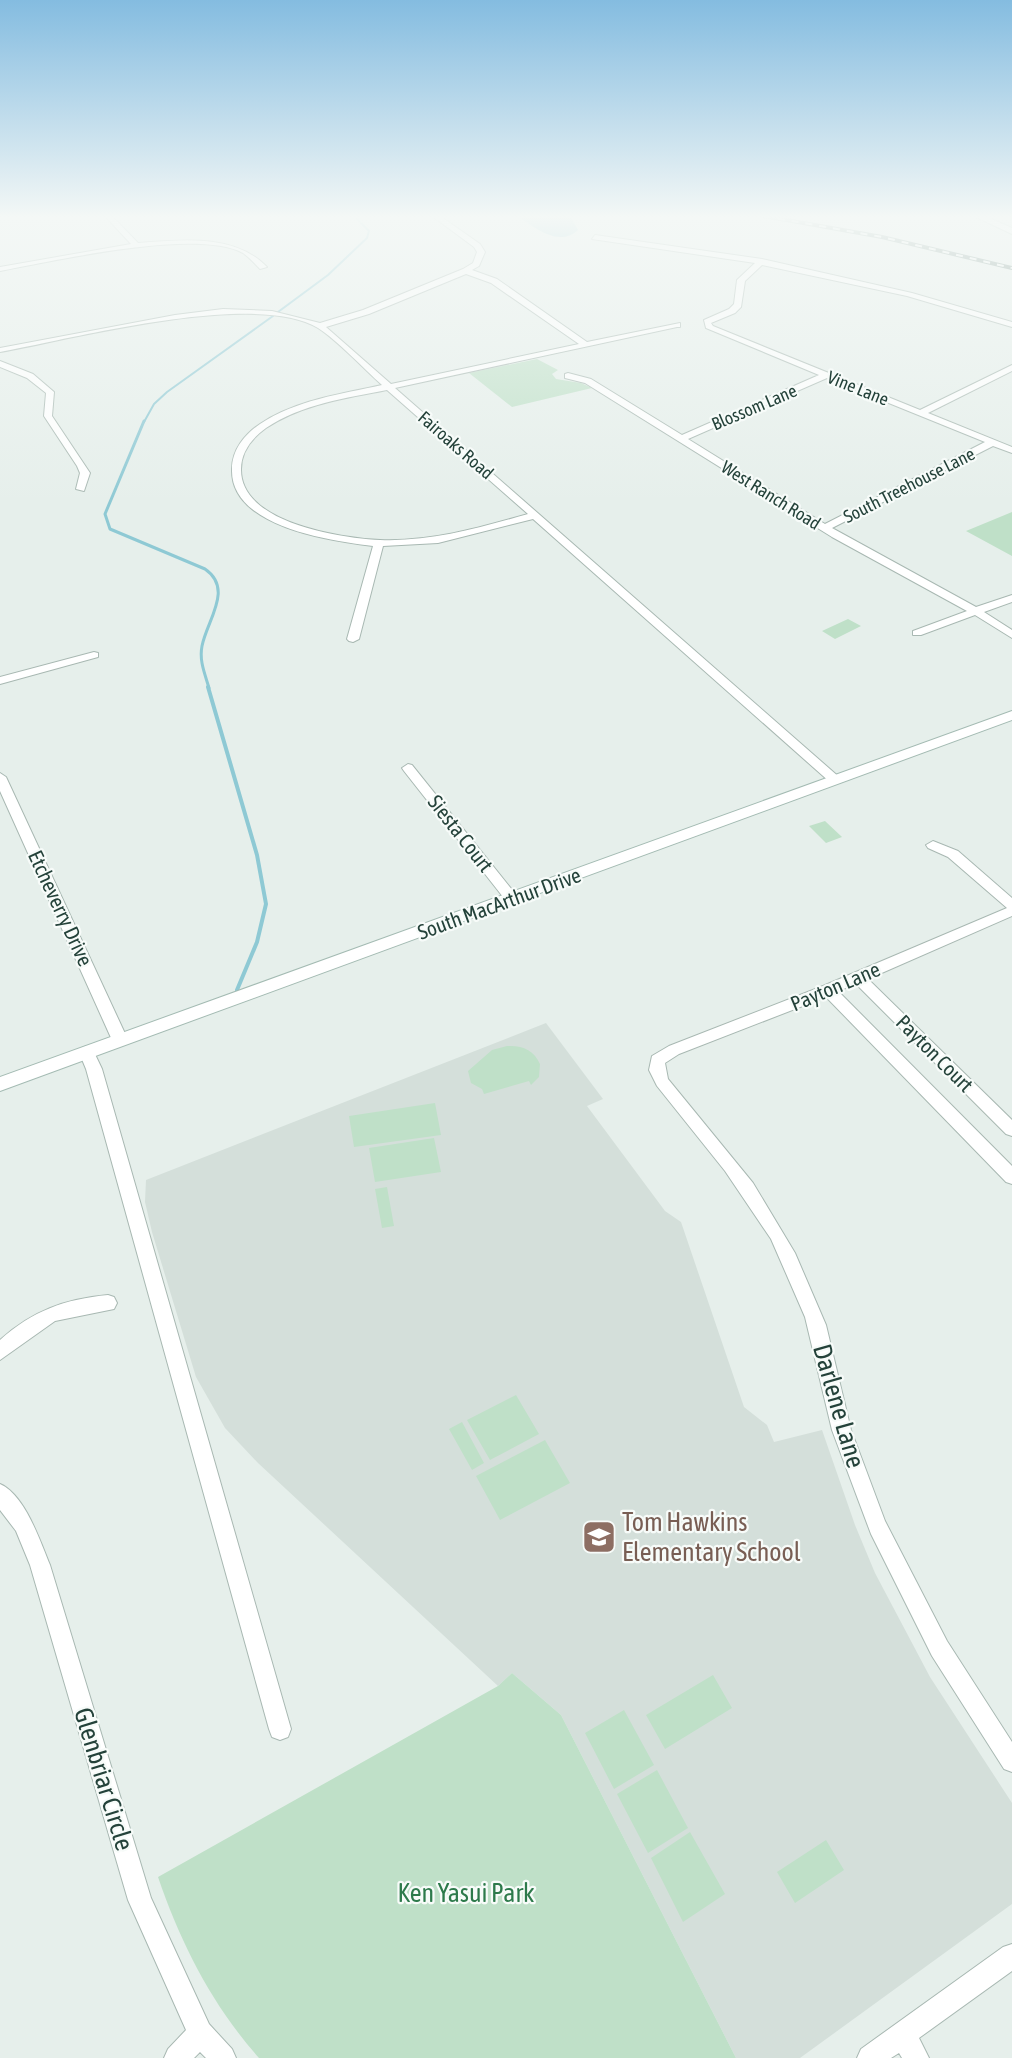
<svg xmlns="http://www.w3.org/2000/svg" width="1012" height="2058" viewBox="0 0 1012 2058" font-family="'Asap Condensed',sans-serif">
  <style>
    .built { fill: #d4dfda }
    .green { fill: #bfe0c8 }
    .water { fill: #8ec9d4 }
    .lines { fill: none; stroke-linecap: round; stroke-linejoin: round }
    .stream-far2 { stroke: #8ec9d4; stroke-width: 2 }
    .stream-far1 { stroke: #8ec9d4; stroke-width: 3 }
    .stream { stroke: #8ec9d4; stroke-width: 4 }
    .street-casing { stroke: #a8b8b2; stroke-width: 2 }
    .secondary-casing { stroke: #a4bbb3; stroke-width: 2 }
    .street { fill: #fff; fill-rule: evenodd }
    .secondary { fill: #fff; fill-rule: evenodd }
    .rail-casing { stroke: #5f7d75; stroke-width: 4 }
    .rail { stroke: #f7fbf9; stroke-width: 2; stroke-dasharray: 7; stroke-linecap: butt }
    .labels { text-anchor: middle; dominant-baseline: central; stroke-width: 4.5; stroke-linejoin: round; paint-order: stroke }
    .far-street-label { font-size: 18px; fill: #24423a; stroke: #f7fbf9 }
    .street-label { font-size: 21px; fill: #24423a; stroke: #f7fbf9 }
    .near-street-label { font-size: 26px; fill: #24423a; stroke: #f7fbf9 }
    .near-education-label { font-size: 26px; fill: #785e54; stroke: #f7fbf9; text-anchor: start }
    .near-park-label { font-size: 26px; fill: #2d7a4b; stroke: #f7fbf9 }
  </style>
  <rect width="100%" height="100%" fill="#e6efeb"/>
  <path class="built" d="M 546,1023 L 603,1099 L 587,1106 L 665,1211 L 681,1222 L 744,1407 L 767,1425 L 774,1442 L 822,1430 L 855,1525 L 875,1573 L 930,1677 L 1012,1803 L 1012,1904 L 800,2058 L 736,2058 L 561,1715 L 512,1673 L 498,1686 L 258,1463 L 225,1428 L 196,1377 L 152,1232 L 145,1202 L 146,1180 Z"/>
  <path class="green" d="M 537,359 L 558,370 L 552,374 L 556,379 L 581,383 L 592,388 L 512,407 L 469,373 Z
    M 1012,512 L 1012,556 L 966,531 Z
    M 848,619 L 861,626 L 835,639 L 822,631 Z
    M 825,821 L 842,837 L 826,843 L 809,826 Z
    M 507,1046 C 522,1045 534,1050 540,1064 L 539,1077 L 531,1085 L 529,1081 L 484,1094 L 482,1089 L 471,1083 L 468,1071 L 492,1050 Z
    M 435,1103 L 441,1135 L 354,1147 L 349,1116 Z
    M 434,1138 L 441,1172 L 375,1182 L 369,1148 Z
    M 387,1187 L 394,1226 L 382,1228 L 375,1189 Z
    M 516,1395 L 539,1434 L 490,1460 L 467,1420 Z
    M 462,1422 L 484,1463 L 472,1470 L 449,1429 Z
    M 545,1440 L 570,1483 L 500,1520 L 476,1476 Z
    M 512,1673 L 561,1715 L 736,2058 L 259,2058 C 212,2005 181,1944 158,1877 L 498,1686 Z
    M 713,1675 L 732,1708 L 665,1749 L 646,1715 Z
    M 624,1710 L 654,1765 L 614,1789 L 585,1733 Z
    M 657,1770 L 688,1828 L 648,1853 L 617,1794 Z
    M 690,1832 L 725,1894 L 683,1922 L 651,1858 Z
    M 826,1840 L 844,1870 L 795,1903 L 777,1872 Z"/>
  <path class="water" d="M 517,216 L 570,216 L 578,230 C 558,248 535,227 517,216 Z"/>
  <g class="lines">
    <path class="stream-far2" d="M 278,312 L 328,275 L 367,238 L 369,231 L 354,216
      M 144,422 L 154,404 L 167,392 L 273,316"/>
    <path class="stream-far1" d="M 144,421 L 105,514 L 110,529 L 205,569 C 234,589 207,620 202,646 C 199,661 205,674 209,688"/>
    <path class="stream" d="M 208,687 L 257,855 L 266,904 L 257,942 L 237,990"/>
    <defs>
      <path id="street" d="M 105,216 L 112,216 L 138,243 C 181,240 234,233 267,267 L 260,269 C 255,264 249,257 243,253 C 196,228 54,261 0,271 L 0,267 L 131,244 Z
        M 432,216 L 440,216 L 480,244 L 485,252 L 479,266 L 472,270 L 497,279 L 587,342 L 680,323 L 680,327 L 677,327 L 395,388 L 839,777 L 839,783 L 831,783 L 533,519 L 438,543 L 383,546 L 359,639 L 353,642 L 349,641 L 347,639 L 373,546 C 331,541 230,527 232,469 C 232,450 245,434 260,424 C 296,400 341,394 382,385 C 364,369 337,340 318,328 C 256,290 72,339 0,352 L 0,348 L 175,315 L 223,309 L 272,311 L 320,323 L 363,310 L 463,269 L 473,263 L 477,252 L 474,247 ZM 466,274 L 491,283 L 579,344 L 391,384 L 326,327 L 369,314 ZM 387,390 L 528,514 C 479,528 431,542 380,540 C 340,538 240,523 241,469 C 241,452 252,438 266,428 C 302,404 346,398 387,390 Z
        M 595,235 L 762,259 L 912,293 L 1012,322 L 1012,327 L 907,296 L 762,265 L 745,281 L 741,307 L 735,313 L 711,323 L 713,326 L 920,410 L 1012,365 L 1012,371 L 928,413 L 1012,447 L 1012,453 L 993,446 L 832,528 L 976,607 L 1012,595 L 1012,602 L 984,612 L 1012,630 L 1012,638 L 975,615 L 921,635 L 913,635 L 913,631 L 967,611 L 832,537 L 585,383 L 565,378 L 565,374 L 568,373 L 591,379 L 682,435 L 819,375 L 706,328 L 704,320 L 729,309 L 734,304 L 737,280 L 755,263 L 592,239 ZM 827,378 L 985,442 L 825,524 L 688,439 Z
        M 0,361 L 33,374 L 54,392 L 52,416 L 90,473 L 84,491 L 76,489 L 80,473 L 77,466 L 44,416 L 46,393 L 27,378 L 0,367 Z
        M 94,652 L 98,653 L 98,657 L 0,684 L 0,677 Z
        M 408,764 L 412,765 L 517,896 L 519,899 L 517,902 L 507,902 L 404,771 L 402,768 Z
        M 0,773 L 6,777 L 128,1040 L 125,1044 L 115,1044 L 112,1040 L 0,791 Z
        M 933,841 L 958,851 L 1012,898 L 1012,916 L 868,979 L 1012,1120 L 1012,1136 L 1006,1134 L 856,984 L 838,991 L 1012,1166 L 1012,1184 L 1006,1182 L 826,997 L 679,1054 L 665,1063 L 668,1079 L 753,1183 L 795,1253 L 826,1325 L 851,1430 L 885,1521 L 947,1641 L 1012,1742 L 1012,1772 L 1004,1769 L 932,1656 L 871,1534 L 832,1430 L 805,1317 L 771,1239 L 725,1171 L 657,1086 L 649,1070 L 652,1056 L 669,1046 L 823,986 L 1007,908 L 948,857 L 928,848 L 926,845 Z
        M 87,1046 L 92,1048 L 102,1069 L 291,1729 L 288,1737 L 280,1740 L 272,1737 L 269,1729 L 86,1069 L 79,1052 L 82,1048 Z
        M 108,1295 L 114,1297 L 117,1303 L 114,1309 L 55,1321 L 0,1360 L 0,1340 C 32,1311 65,1299 108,1295 Z
        M 0,1484 C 25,1495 40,1541 50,1565 L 151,1898 L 209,2024 L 232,2049 L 236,2058 L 206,2058 L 200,2052 L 194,2058 L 164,2058 L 168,2049 L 186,2030 L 128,1900 L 30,1565 L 16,1531 L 0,1510 Z
        M 1012,1944 L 1012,1971 L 919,2038 L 929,2058 L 902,2058 L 899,2053 L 891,2058 L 857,2058 L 861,2049 L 1003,1947 Z"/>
      <path id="secondary" d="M 974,216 L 985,216 L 1012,228 L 1012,234 Z
        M 1012,711 L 1012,720 L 0,1091 L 0,1077 Z"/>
    </defs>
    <use href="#street" class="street-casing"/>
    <use href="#secondary" class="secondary-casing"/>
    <use href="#street" class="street"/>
    <use href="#secondary" class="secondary"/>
    <defs>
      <path id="rail" d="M 764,216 L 882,237 L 1012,268"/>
    </defs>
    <use href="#rail" class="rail-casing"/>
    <use href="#rail" class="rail"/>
  </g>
  <linearGradient id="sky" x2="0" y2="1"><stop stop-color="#84bce0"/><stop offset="0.43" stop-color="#f4f8f6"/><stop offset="1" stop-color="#f4f8f6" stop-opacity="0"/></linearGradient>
  <rect width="1012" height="504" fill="url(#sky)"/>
  <defs>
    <symbol id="school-square" viewBox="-11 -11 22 22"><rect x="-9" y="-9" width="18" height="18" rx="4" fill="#8d6e63" stroke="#f7fbf9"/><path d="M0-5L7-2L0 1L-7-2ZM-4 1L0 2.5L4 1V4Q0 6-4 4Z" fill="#fff"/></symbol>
  </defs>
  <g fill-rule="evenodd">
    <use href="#school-square" x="580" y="1518" width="38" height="38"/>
  </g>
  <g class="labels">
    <g class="far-street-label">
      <text transform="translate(858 388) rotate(22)">Vine Lane</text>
      <text transform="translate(754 407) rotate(-23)">Blossom Lane</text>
      <text transform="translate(456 445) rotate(41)">Fairoaks Road</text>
      <text transform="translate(909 485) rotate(-27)">South Treehouse Lane</text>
      <text transform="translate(771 495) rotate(32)">West Ranch Road</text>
    </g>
    <g class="street-label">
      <text transform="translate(461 833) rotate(52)">Siesta Court</text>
      <text transform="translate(499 903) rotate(-20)">South MacArthur Drive</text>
      <text transform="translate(61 908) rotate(65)">Etcheverry Drive</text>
      <text transform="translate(835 986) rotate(-23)">Payton Lane</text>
      <text transform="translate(935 1053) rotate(45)">Payton Court</text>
    </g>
    <g class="near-street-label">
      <text transform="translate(839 1406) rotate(74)">Darlene Lane</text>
      <text transform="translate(104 1779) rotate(73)">Glenbriar Circle</text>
    </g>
    <g class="near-education-label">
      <text x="622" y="1522">Tom Hawkins<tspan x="622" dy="30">Elementary School</tspan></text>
    </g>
    <g class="near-park-label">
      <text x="466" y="1893">Ken Yasui Park</text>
    </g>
  </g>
</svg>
